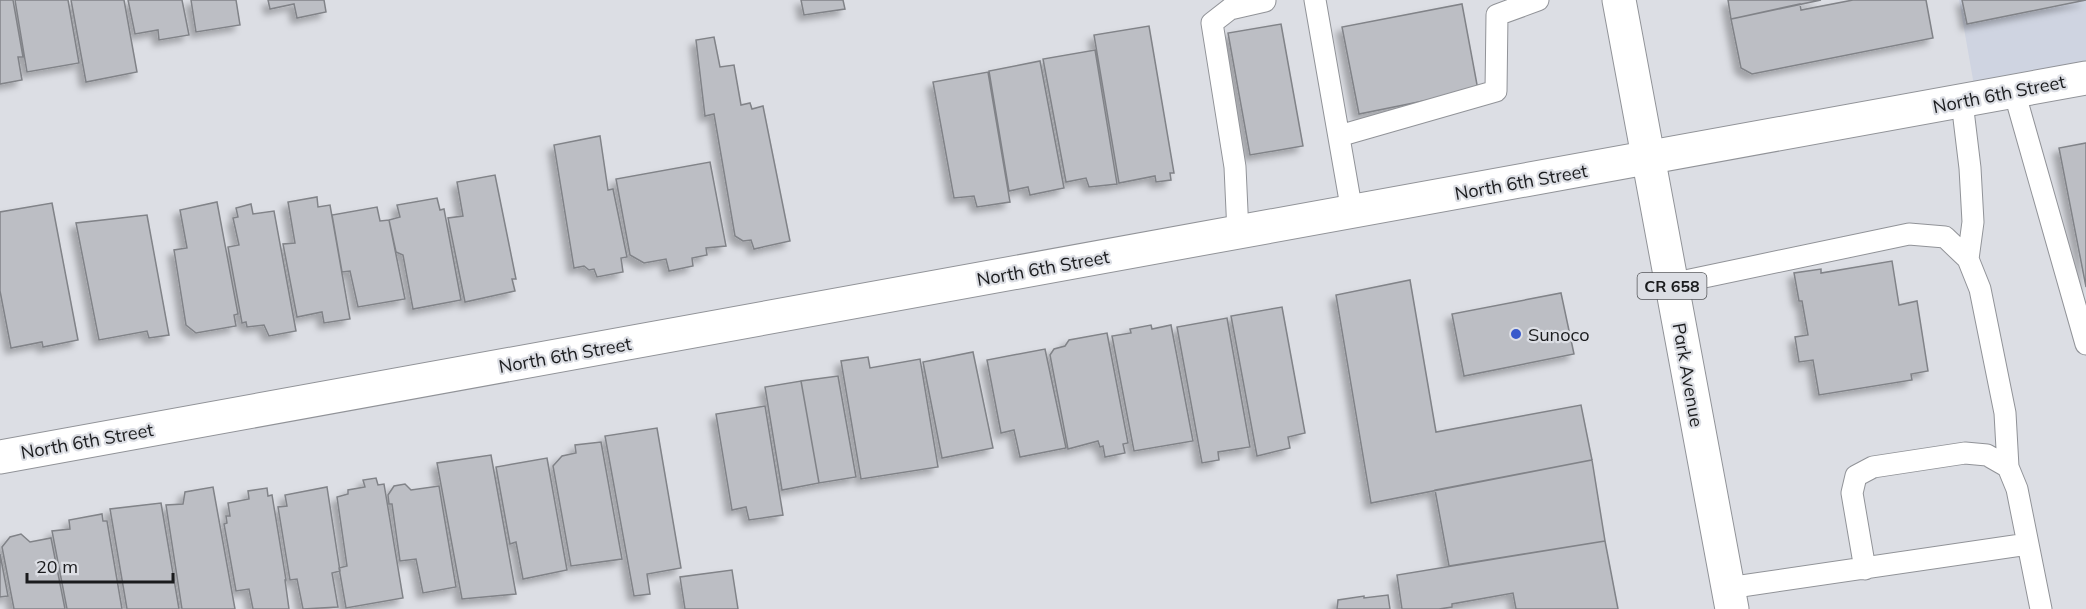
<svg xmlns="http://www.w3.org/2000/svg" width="2086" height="609" viewBox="0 0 2086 609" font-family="Mulish,sans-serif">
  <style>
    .built { fill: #cfd4e1 }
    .building { fill: #bcbec4; stroke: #818388; stroke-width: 1.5; filter: url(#shadow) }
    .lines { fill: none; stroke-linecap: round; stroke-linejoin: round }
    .service-casing { stroke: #919398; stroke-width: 23 }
    .minor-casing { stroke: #919398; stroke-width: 35 }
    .primary-casing { stroke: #919398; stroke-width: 35 }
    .service { stroke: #fff; stroke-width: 21 }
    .minor { stroke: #fff; stroke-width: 33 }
    .primary { stroke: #fff; stroke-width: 33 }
    .poi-dot { fill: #3859cb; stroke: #dcdee4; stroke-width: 2 }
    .labels { text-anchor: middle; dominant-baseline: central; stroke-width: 4.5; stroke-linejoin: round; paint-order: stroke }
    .shield { fill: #dcdee4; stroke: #545659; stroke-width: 1.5 }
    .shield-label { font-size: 16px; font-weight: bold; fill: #1a1b1d }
    .street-label { font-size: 18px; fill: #1a1b1d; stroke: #dcdee4 }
    .poi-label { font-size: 18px; fill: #1a1b1d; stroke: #dcdee4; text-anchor: start }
  </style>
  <defs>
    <filter id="shadow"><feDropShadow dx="-5.5" dy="5.5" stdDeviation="3" flood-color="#0004"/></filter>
  </defs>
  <rect width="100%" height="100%" fill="#dcdee4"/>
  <path class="built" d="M 1959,0 L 2086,0 L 2086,71 L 1975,91 Z"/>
  <path class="building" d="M 0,0 L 13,0 L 23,57 L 18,57 L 22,80 L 0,84 Z
    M 15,0 L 68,0 L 79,63 L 27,72 Z
    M 71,0 L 124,0 L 137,72 L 86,82 Z
    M 128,0 L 182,0 L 189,35 L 159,40 L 158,30 L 135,34 Z
    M 191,0 L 236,0 L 240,25 L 196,32 Z
    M 268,0 L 324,0 L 326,12 L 297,18 L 294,4 L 270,9 Z
    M 801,0 L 843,0 L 845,9 L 804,15 Z
    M 1728,0 L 1821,0 L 1731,19 Z
    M 1853,0 L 1926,0 L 1933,38 L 1752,74 L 1741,68 L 1731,19 L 1800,4 L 1801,10 Z
    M 1962,0 L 2086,0 L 1967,24 Z
    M 1462,4 L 1478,90 L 1359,114 L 1342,27 Z
    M 1281,24 L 1303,146 L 1250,155 L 1228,33 Z
    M 1149,26 L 1174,173 L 1170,173 L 1171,180 L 1156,182 L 1155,176 L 1119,183 L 1094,35 Z
    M 714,37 L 720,67 L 734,65 L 741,105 L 750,103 L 752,109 L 763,106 L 790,241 L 754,249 L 751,240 L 743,241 L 735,236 L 714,114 L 705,116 L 696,40 Z
    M 1095,50 L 1117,184 L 1089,187 L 1086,178 L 1066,182 L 1043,59 Z
    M 1040,61 L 1064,188 L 1030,195 L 1028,187 L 1009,191 L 989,71 Z
    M 988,72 L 1010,202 L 977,207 L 974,196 L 954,198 L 933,82 Z
    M 600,136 L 608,190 L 613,189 L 627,257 L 621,258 L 623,272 L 597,277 L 594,269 L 589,270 L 584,266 L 574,268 L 554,145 Z
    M 2086,143 L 2086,287 L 2059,148 Z
    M 710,162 L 726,246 L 706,248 L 707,255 L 692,258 L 693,266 L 669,271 L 666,259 L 644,263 L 630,255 L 616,179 Z
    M 495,175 L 516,279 L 512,279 L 515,291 L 465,302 L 448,218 L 463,216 L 457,182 Z
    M 317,197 L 318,207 L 330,205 L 350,319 L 324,323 L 322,312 L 297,317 L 283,244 L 295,243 L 288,202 Z
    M 437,198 L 440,210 L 444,209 L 461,300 L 413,309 L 403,255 L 396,252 L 389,220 L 400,217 L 397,205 Z
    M 217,202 L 238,314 L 234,315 L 236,326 L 196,333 L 186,325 L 174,250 L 187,248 L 180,210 Z
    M 52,203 L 78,340 L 43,347 L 42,342 L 11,348 L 0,291 L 0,212 Z
    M 251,204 L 253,214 L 274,211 L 296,331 L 269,336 L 264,325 L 247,327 L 246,322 L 242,323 L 228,247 L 239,245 L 233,218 L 238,217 L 236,208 Z
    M 377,207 L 380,221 L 389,220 L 405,299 L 358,307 L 350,271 L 342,272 L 332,215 Z
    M 147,215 L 169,335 L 149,338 L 147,331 L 99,340 L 76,223 Z
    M 1892,261 L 1899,305 L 1917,301 L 1928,371 L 1911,374 L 1912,380 L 1819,395 L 1813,360 L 1799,362 L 1795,337 L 1808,335 L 1802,301 L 1799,301 L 1794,273 L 1821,269 L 1821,273 Z
    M 1410,280 L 1436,432 L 1581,405 L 1592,460 L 1371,503 L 1336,295 Z
    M 1561,293 L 1574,354 L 1464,376 L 1452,314 Z
    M 1282,307 L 1305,433 L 1288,437 L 1290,448 L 1257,456 L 1231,316 Z
    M 1227,318 L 1250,447 L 1218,452 L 1219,460 L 1202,463 L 1177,327 Z
    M 1151,325 L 1152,329 L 1171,325 L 1193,441 L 1134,451 L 1112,336 L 1131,333 L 1130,329 Z
    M 1107,333 L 1128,443 L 1123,444 L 1125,453 L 1105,457 L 1103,446 L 1100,447 L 1098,441 L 1068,449 L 1050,355 L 1054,349 L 1065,346 L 1069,340 Z
    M 1045,349 L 1066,448 L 1020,457 L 1014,430 L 1001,433 L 987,360 Z
    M 973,352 L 993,448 L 942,458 L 923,362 Z
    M 868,357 L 870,368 L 920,359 L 938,467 L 861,479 L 841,361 Z
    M 838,376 L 856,477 L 819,483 L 801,381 Z
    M 801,381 L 819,483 L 782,490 L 765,387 Z
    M 765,406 L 783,515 L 749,520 L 746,507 L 732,510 L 716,414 Z
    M 657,428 L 681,568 L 647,574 L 650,594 L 634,596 L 605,436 Z
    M 601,442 L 622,559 L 571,566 L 553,466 L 562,456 L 576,453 L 575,445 Z
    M 491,455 L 516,594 L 462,599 L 437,463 Z
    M 547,458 L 567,570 L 523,579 L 516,542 L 510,544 L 496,467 Z
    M 1592,460 L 1605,541 L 1449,566 L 1435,490 Z
    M 376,478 L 378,485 L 384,484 L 403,598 L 346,608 L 339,568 L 347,566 L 337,497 L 348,494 L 348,490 L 365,487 L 363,480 Z
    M 405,484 L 411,490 L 439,486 L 456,587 L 423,593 L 416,559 L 400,561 L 392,504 L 389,504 L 388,495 L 394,486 Z
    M 213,487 L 235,609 L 182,609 L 166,505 L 183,504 L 185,492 Z
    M 327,487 L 340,571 L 332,573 L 338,607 L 303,609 L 297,579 L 290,580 L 278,507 L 287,506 L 285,495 Z
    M 267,488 L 268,496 L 272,495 L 286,580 L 285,580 L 289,609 L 253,609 L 249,589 L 236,591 L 224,524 L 227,523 L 226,516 L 230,516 L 228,503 L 249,499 L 248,491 Z
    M 161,503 L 179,609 L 127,609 L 110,509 Z
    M 102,514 L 103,521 L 107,521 L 122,609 L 67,609 L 52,531 L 70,529 L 69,520 Z
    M 21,534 L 30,542 L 51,538 L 65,609 L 14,609 L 2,547 L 10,537 Z
    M 1605,541 L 1618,609 L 1516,609 L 1513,593 L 1452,604 L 1452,607 L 1439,609 L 1402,609 L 1397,575 Z
    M 0,554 L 8,596 L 0,597 Z
    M 732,570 L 738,609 L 685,609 L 680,577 Z
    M 1388,595 L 1390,609 L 1337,609 L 1338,600 L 1364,596 L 1364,598 Z"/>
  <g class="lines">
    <defs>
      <path id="service" d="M 1315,0 L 1352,212
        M 2014,91 L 2086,344
        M 1962,102 L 1970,168 L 1973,222 L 1968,259
        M 1339,136 L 1496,91 L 1497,15 L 1538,0
        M 1238,233 L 1235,167 L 1212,23 L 1230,9 L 1265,1
        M 1671,284 L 1909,234 L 1945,237 L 1968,259 L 1980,289 L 2005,413 L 2008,467
        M 1865,569 L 1852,493 L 1856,476 L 1873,467 L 1965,453 L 1987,455 L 2008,467 L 2017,489 L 2041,609
        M 1728,588 L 2028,544"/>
      <path id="minor" d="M 0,457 L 2086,78"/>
      <path id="primary" d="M 1619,0 L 1732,609"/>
    </defs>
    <use href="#service" class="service-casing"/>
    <use href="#minor" class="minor-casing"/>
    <use href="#primary" class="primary-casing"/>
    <use href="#service" class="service"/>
    <use href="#minor" class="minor"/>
    <use href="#primary" class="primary"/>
  </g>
  <circle class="poi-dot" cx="1516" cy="334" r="6"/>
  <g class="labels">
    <rect class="shield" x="1637.5" y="273" width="69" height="26" rx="4.5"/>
    <g class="shield-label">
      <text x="1672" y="286">CR 658</text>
    </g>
    <g class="street-label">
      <text transform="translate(1999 94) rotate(-11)">North 6th Street</text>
      <text transform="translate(1521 182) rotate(-10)">North 6th Street</text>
      <text transform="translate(1043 268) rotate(-10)">North 6th Street</text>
      <text transform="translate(565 355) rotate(-10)">North 6th Street</text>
      <text transform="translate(1688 375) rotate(80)">Park Avenue</text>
      <text transform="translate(87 441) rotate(-10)">North 6th Street</text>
    </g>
    <g class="poi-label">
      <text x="1528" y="334">Sunoco</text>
    </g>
  </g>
  <path d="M27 573v9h146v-9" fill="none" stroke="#1a1b1d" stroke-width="3"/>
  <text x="36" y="573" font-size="18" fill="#1a1b1d" stroke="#dcdee4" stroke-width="4.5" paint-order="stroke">20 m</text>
</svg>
